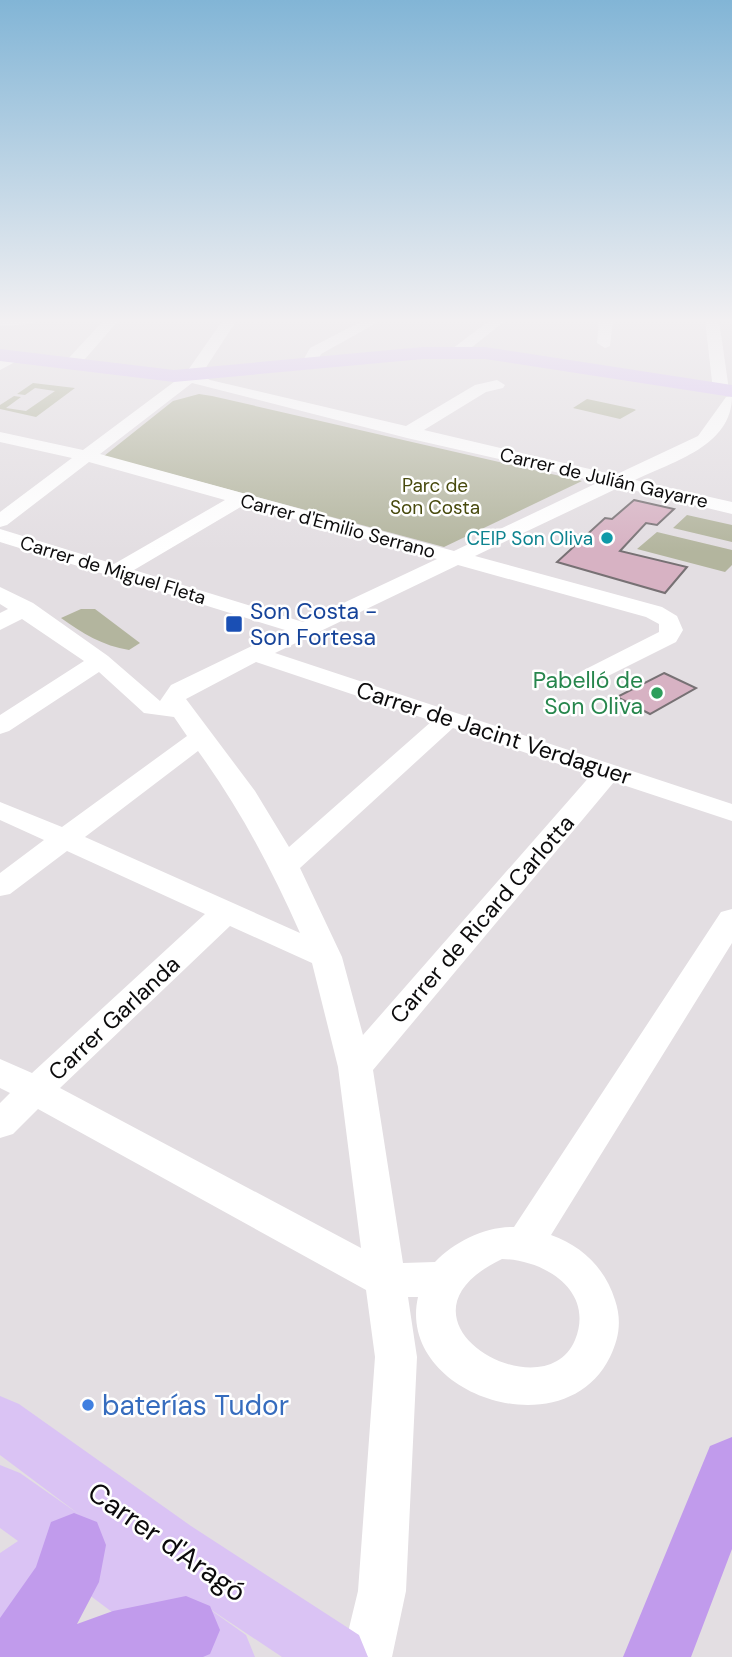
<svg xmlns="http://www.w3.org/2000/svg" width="732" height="1657" viewBox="0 0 732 1657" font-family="'DM Sans',sans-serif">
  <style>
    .green { fill: #b3b59e }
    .building { fill: #d7b2c3; stroke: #777174; stroke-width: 2 }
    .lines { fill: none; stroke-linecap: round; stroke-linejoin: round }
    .minor { fill: #fff; fill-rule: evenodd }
    .major { fill: #dac3f4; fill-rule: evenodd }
    .highway { fill: #c19bec; fill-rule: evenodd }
    .culture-dot { fill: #0f9aa8; stroke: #fff; stroke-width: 2.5 }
    .transit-dot { fill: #1a4fb4; stroke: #fff; stroke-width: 2.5 }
    .leisure-dot { fill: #2e9e5b; stroke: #fff; stroke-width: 2.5 }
    .shop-dot { fill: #3f7fe0; stroke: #fff; stroke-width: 2.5 }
    .labels { text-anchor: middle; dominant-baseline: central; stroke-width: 5; stroke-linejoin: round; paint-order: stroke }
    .far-street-label { font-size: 19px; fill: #0c0b0c; stroke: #fff }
    .far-park-label { font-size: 19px; fill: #484a0e; stroke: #fff }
    .far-culture-label { font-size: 19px; fill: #0d838f; stroke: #fff; text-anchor: end }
    .transit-label { font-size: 23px; fill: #164399; stroke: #fff; text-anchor: start }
    .leisure-label { font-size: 23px; fill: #27864d; stroke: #fff; text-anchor: end }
    .street-label { font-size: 23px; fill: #0c0b0c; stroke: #fff }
    .near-shop-label { font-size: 28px; fill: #366cbe; stroke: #fff; text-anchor: start }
    .near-street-label { font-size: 28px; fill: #0c0b0c; stroke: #fff }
  </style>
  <rect width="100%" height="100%" fill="#e3dee2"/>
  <path class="green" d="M 33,383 L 75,388 L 36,417 L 0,409 L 0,405 L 14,396 L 21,397 L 6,408 L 26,411 L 55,391 L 35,388 L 25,395 L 17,394 Z
    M 199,394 L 212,396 L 582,481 L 444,547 L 104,456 L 173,401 Z
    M 587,399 L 634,409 L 636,410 L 620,419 L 573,408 Z
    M 687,515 L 732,525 L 732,542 L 673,528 Z
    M 657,532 L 732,550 L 732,565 L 725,572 L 637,549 Z
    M 81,609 L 95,609 L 140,643 L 129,650 C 103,646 82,633 61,618 Z"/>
  <path class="building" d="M 634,500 L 674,509 L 657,525 L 646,523 L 620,551 L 687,567 L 665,593 L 557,562 L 605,518 L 612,519 Z
    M 664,673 L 696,688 L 650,714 L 617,697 Z"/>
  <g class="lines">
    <path class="minor" d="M 0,320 L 38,320 L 31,324 L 0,326 Z
      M 104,320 L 119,320 L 78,367 L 66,367 L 66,361 Z
      M 223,320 L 237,320 L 201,375 L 210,380 L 406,426 L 475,385 L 497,380 L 505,385 L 503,388 L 486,392 L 424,430 L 615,475 L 698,436 L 726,397 L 732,396 C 732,446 674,461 635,480 L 732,502 L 732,514 L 620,487 L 475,556 L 662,607 L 677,616 L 683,630 L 676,642 L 596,682 L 580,682 L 576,677 L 580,672 L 659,632 L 659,624 L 646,617 L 458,565 L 275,653 L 732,804 L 732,821 L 614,782 L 373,1070 L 403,1263 L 435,1262 C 454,1242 486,1226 514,1227 L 721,912 L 732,909 L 732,943 L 551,1235 C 582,1246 605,1268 615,1300 C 622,1321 619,1338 610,1357 C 564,1451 396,1394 418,1297 L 408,1297 L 417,1357 L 406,1591 L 392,1657 L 342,1657 L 358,1591 L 375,1357 L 366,1290 L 38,1109 L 13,1134 L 0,1138 L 0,1103 L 10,1093 L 0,1088 L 0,1059 L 32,1073 L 205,914 L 67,851 L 10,894 L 0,896 L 0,873 L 44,840 L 0,820 L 0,802 L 62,827 L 187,736 L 174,717 L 144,713 L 99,672 L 9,731 L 0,734 L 0,715 L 84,661 L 22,619 L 0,630 L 0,613 L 8,609 L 0,604 L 0,587 L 33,603 L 108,656 L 160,701 L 171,685 L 285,630 L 0,542 L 0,529 L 114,564 L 225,500 L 89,462 L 7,525 L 0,527 L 0,512 L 72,458 L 0,442 L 0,432 L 83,450 L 186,373 ZM 192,383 L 407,438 L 599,482 L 454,551 L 100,454 ZM 244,505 L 437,559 L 303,622 L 134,570 ZM 256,662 L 432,721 L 289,847 L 255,791 L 186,699 ZM 453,728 L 591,775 L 363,1035 L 342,957 L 300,868 ZM 198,751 C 240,809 271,868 300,933 L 85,837 ZM 230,926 L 312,963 L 338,1067 L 361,1248 L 60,1088 ZM 502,1259 C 545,1260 595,1291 575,1340 C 544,1415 376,1319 502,1259 Z
      M 364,320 L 382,320 L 321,354 L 315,367 L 303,367 L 301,364 L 310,348 Z
      M 490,320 L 506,320 L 462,355 L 452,355 L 452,349 Z
      M 599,320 L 613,320 L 610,346 L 605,348 L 597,343 Z
      M 705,320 L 719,320 L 729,390 L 727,393 L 715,393 L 713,390 Z
      M 14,352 L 19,354 L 19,360 L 0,370 L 0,359 Z"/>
    <path class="major" d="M 423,347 L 485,347 L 732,385 L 732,397 L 485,359 L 423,359 L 174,382 L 0,361 L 0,349 L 174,370 Z
      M 0,1396 L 19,1404 L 191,1526 L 359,1635 L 368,1657 L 282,1657 L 198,1601 L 246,1635 L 255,1657 L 172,1657 L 68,1579 C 43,1593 26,1613 0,1624 L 0,1553 L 18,1541 L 0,1528 L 0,1465 L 20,1473 L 80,1515 L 0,1455 Z"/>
    <path class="highway" d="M 732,1437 L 732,1549 L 691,1657 L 623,1657 L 710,1446 Z
      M 74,1513 L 97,1522 L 106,1545 L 99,1582 L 77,1624 L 113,1611 L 186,1596 L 210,1606 L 220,1630 L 210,1654 L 203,1657 L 0,1657 L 0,1618 L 36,1567 L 51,1522 Z"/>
  </g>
  <linearGradient id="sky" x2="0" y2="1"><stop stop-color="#82b5d6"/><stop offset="0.58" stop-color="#f2f0f2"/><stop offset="1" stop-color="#f2f0f2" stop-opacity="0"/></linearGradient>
  <rect width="732" height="552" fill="url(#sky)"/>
  <circle class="culture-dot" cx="607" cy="538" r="7"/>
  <rect class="transit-dot" x="225" y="615" width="18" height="18" rx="3.5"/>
  <circle class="leisure-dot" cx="657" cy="693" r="7"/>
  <circle class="shop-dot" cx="88" cy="1405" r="7"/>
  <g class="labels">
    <g class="far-street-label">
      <text transform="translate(604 478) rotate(13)">Carrer de Julián Gayarre</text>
      <text transform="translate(338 526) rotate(15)">Carrer d'Emilio Serrano</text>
      <text transform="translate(113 570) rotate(17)">Carrer de Miguel Fleta</text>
    </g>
    <g class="far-park-label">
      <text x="435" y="485">Parc de<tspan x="435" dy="22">Son Costa</tspan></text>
    </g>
    <g class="far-culture-label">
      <text x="593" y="538">CEIP Son Oliva</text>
    </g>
    <g class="transit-label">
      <text x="250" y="611">Son Costa -<tspan x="250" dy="26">Son Fortesa</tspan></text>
    </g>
    <g class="leisure-label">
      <text x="643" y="680">Pabelló de<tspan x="643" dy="26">Son Oliva</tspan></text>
    </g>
    <g class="street-label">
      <text transform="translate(494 733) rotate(18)">Carrer de Jacint Verdaguer</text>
      <text transform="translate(482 919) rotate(-49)">Carrer de Ricard Carlotta</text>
      <text transform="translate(114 1018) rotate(-43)">Carrer Garlanda</text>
    </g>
    <g class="near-shop-label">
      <text x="102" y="1405">baterías Tudor</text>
    </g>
    <g class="near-street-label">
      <text transform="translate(167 1542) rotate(35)">Carrer d'Aragó</text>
    </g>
  </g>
</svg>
